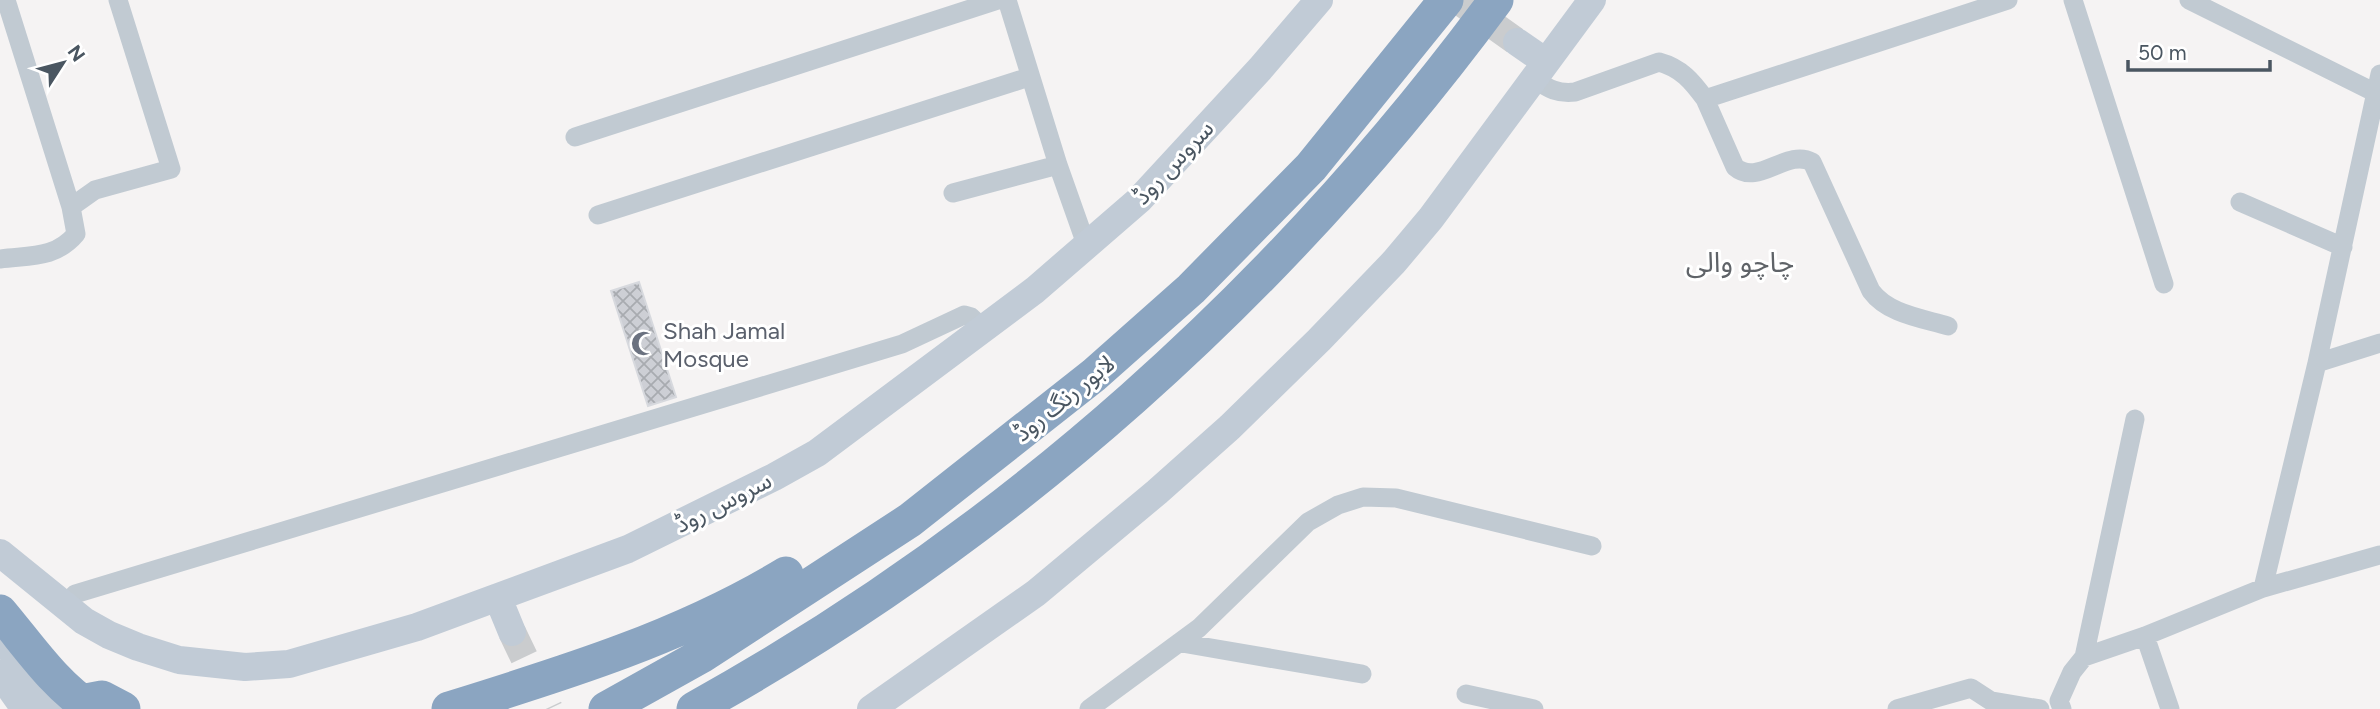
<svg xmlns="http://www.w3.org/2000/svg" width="2380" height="709" viewBox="0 0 2380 709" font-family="Figtree,'Noto Sans Arabic',sans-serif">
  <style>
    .building { fill: url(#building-cross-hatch); stroke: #d7d9de; stroke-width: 2 }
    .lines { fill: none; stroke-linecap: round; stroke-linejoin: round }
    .secondary-tunnel { stroke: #caccce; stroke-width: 28; stroke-dasharray: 28 14; stroke-linecap: butt }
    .street { stroke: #c1cad2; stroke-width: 19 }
    .secondary { stroke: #c1cbd6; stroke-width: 28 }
    .highway { stroke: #8ba5c1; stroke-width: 35 }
    .labels { text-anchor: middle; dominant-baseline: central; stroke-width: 6; stroke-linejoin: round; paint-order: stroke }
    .street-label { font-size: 24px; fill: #4a5661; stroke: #fff }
    .worship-label { font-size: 24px; fill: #5b616d; stroke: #fff; text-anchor: start }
    .quarter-label { font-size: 28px; fill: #5f6368; stroke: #fff }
  </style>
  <defs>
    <pattern id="building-cross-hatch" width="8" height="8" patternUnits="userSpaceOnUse" patternTransform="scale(1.75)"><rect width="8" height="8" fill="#cdcfd5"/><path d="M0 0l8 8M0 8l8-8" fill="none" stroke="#a8abb0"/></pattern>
  </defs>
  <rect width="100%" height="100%" fill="#f5f3f3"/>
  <path class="building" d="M 639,282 L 676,397 L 648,406 L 611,291 Z"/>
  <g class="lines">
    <path class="secondary-tunnel" d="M 1458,0 L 1517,42
      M 512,632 L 549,709"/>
    <path class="street" d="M 6,0 L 71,207
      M 1007,0 L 1058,165 L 1087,247
      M 2073,0 L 2164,284
      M 2189,0 L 2380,95
      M 1535,79 C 1548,89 1558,94 1575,92 L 1659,62 C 1681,68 1692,81 1705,99 L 2008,0
      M 1705,99 L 1735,167 C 1758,187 1787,148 1812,162 L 1871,291 C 1888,314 1921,318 1948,326
      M 575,137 L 998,0
      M 953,193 L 1058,165
      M 2240,202 L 2343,247
      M 598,215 L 1029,77
      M 0,259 C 29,255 55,259 76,234 L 71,207 L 95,190 L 171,169 L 118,0
      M 2317,363 L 2380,343
      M 2263,588 L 2317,363 L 2380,74
      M 65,607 L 75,594 L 902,344 L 964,315 L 971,317 L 984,329
      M 2145,636 L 2170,709
      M 1182,643 L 1362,674
      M 2084,657 L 2135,419
      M 1466,694 L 1534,709
      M 1089,709 L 1199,628 L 1308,522 L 1338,505 L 1363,497 L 1396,498 L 1592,546
      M 1897,709 L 1971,688 L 1991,701 L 2040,709
      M 2062,709 L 2059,701 L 2072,672 L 2084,657 L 2145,636 L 2263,588 L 2380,555"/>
    <path class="secondary" d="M 1517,42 L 1546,62
      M 0,553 L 84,621 L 109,635 L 138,647 L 179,660 L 245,667 L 289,664 L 417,627 L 628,549 L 774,477 L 817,453 L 1035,290 L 1139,200 L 1260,69 L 1319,0
      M 498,598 L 512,632
      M 2,638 L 52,709
      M 0,674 L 25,709
      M 871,709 L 1036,593 L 1157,492 L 1230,427 L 1319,340 L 1394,262 L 1431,218 L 1592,0"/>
    <path class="highway" d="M 0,612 C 28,645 55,686 92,709
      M 83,709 L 81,702 L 102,698 L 123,709
      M 449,709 C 565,673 682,637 786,574
      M 606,709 L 701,656 L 910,520 L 1094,375 L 1191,289 L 1311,167 L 1446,0
      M 694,709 C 1009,535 1282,290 1496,0"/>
  </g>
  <defs>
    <symbol id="mosque-bare" viewBox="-9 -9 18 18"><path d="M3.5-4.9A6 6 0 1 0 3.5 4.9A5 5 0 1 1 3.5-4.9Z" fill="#6b7280" stroke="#fff" stroke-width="2.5" paint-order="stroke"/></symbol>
  </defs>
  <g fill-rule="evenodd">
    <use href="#mosque-bare" x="626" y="326" width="35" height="35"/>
  </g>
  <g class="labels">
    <g class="street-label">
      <text transform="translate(1173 162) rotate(-47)">سروس روڈ</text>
      <text transform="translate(1064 398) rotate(-39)">لاہور رنگ روڈ</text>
      <text transform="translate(723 502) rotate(-27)">سروس روڈ</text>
    </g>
    <g class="worship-label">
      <text x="663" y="330">Shah Jamal<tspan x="663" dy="28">Mosque</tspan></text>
    </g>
    <g class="quarter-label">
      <text x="1740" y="262">چاچو والی</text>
    </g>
  </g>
  <g transform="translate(63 63) rotate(54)" stroke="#ffffff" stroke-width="5" paint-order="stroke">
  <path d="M0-5L12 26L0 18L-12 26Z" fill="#4a5661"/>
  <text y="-10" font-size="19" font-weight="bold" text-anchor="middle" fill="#4a5661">N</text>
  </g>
  <path d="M2128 60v10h142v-10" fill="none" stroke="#4a5661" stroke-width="3.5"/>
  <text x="2138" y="60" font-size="21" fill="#4a5661" stroke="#ffffff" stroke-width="5" paint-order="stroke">50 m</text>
</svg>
